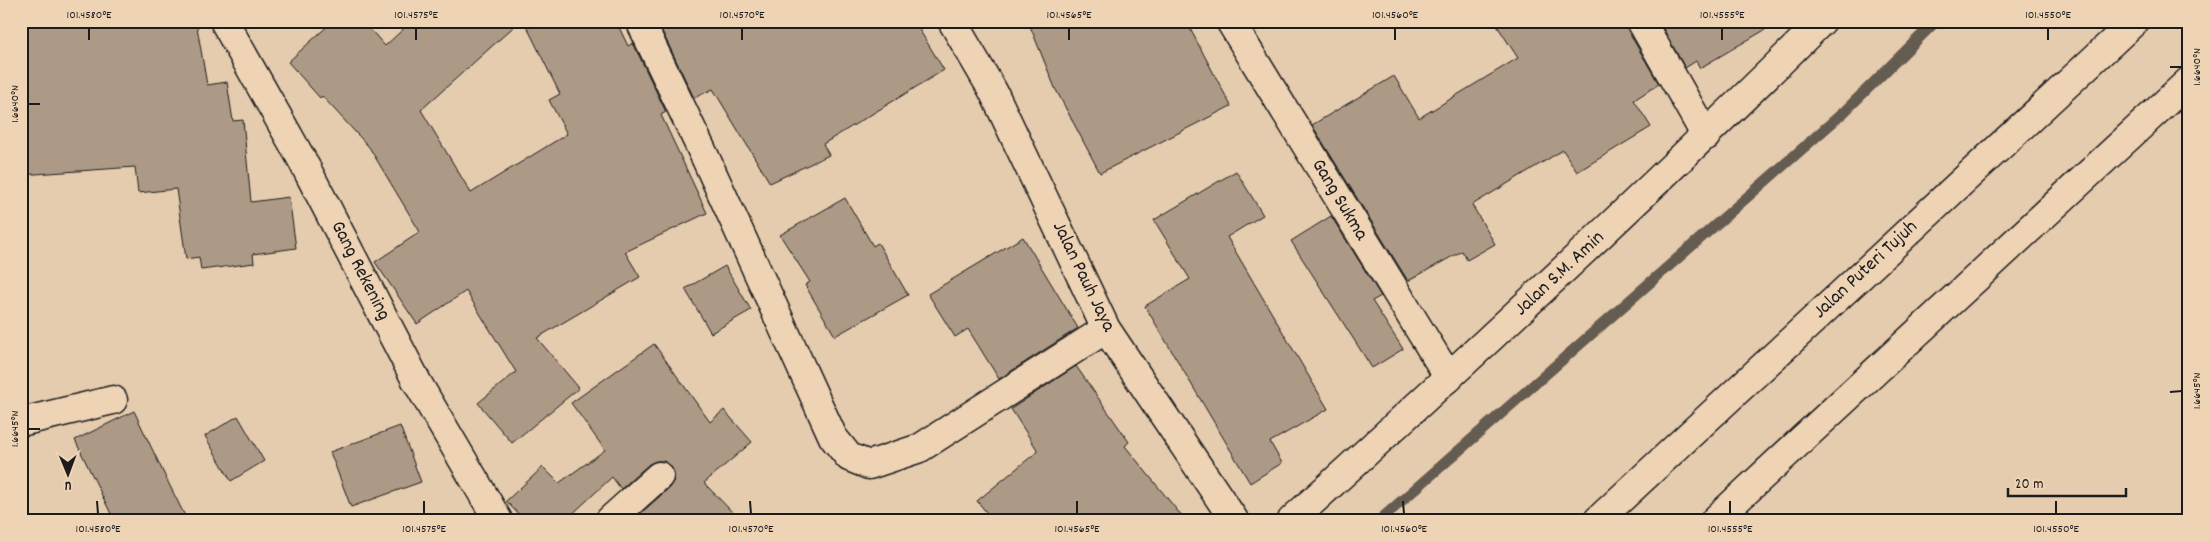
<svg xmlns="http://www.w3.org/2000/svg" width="2210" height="541" viewBox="0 0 2210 541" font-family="Dekko,sans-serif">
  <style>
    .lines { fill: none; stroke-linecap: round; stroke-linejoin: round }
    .stream { stroke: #655c51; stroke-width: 11 }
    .building { fill: #ad9a86; stroke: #1c1c1c }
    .minor-casing { stroke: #1c1c1c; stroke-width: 31 }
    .highway-casing { stroke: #1c1c1c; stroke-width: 31 }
    .minor { stroke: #eed3b5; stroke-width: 28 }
    .highway { stroke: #eed3b5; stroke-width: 28 }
    .ticks { fill: none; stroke: #1c1c1c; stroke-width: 2 }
    .labels { text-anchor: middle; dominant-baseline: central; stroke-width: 4; stroke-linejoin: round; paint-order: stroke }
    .street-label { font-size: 20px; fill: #1c1c1c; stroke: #eed3b5 }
    .neatline { fill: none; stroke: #1c1c1c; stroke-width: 2 }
    .ticks-label { font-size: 12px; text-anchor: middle; fill: #1c1c1c }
  </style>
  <rect width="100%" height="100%" fill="#e6ccaf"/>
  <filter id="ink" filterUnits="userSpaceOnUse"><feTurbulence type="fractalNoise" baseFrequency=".02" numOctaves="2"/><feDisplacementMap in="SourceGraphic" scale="10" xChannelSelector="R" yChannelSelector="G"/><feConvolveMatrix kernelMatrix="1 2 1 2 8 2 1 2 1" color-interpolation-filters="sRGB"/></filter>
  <g filter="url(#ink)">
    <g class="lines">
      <path class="stream" d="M 1380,520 L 1844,112 L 1936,21"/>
    </g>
    <path class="building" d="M 21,21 L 196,21 L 207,85 L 227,82 L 233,121 L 243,120 L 251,202 L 289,197 L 296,248 L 253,254 L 254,263 L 201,270 L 199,257 L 186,259 L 176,189 L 138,193 L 135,167 L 21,175 Z
      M 333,21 L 363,21 L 385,46 L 412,21 L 520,21 L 421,110 L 471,193 L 567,134 L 549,100 L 560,94 L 524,21 L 616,21 L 628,46 L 633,43 L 666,112 L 661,115 L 707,213 L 625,252 L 640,277 L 537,338 L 579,388 L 512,443 L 478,403 L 516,372 L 466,291 L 417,324 L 375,262 L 420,232 L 369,147 L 322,96 L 320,98 L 288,62 Z
      M 671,21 L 914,21 L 944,70 L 823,144 L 829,155 L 770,183 L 713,89 L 694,98 L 660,27 Z
      M 1028,21 L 1186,21 L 1231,106 L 1100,173 L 1055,88 Z
      M 1494,21 L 1625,21 L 1627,29 L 1659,84 L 1634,100 L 1651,127 L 1577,172 L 1563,150 L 1472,205 L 1495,244 L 1467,260 L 1462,251 L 1408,281 L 1312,125 L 1394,76 L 1419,118 L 1518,58 Z
      M 1659,21 L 1780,21 L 1700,68 L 1696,61 L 1685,68 Z
      M 1236,171 L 1263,215 L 1227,237 L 1328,409 L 1270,442 L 1282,463 L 1250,483 L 1145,306 L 1190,279 L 1154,220 Z
      M 845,198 L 873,246 L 878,243 L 908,295 L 835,336 L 805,285 L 810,282 L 780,235 Z
      M 1331,216 L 1381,296 L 1372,301 L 1403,349 L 1372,368 L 1291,241 Z
      M 1023,237 L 1078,328 L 999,379 L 968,329 L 955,337 L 928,294 Z
      M 725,266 L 751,310 L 711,333 L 685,289 Z
      M 654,344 L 710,422 L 724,410 L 752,442 L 704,483 L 740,520 L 644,520 L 640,514 L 669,488 L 674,480 L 674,472 L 670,465 L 664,461 L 656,461 L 649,464 L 621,489 L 612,477 L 566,520 L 524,520 L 506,501 L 543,467 L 559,483 L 605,450 L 571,403 Z
      M 1076,366 L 1129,442 L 1125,446 L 1185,520 L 993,520 L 977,501 L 1038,451 L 1011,409 Z
      M 134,411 L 165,476 L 187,520 L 114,520 L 75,440 Z
      M 238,416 L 264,461 L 231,481 L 205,436 Z
      M 400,426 L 421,482 L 351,507 L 330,452 Z"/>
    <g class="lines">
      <defs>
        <path id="minor" d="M 224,21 L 301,158 L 417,382 L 498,520
          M 640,21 L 706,159 L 833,437 L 849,457 L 869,465 L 920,448 L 1106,329
          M 952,21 L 993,91 L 1106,329 L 1234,520
          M 1230,21 L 1449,378
          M 1641,21 L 1706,136
          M 21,422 L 113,400
          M 610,520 L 659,476
          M 1292,520 C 1472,357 1649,192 1822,21"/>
        <path id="highway" d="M 1598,520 L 2135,21
          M 1715,520 L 2189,81"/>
      </defs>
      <use href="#minor" class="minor-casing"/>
      <use href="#highway" class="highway-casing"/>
      <use href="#minor" class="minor"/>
      <use href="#highway" class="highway"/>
    </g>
  </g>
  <path class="ticks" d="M 89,28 L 89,40M 416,28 L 416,40M 742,28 L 742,40M 1069,28 L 1069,40M 1395,28 L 1395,40M 1722,28 L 1722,40M 2048,28 L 2048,40M 2170,67 L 2182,67M 28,104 L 40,104M 2170,392 L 2182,391M 28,429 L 40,429M 97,501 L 98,514M 424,501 L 424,514M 750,501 L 751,514M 1077,501 L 1077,514M 1403,501 L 1404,514M 1730,501 L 1730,514M 2056,501 L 2056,514"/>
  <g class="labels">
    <g class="street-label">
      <text transform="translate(1339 200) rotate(59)">Gang Sukma</text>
      <text transform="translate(1866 270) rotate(-43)">Jalan Puteri Tujuh</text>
      <text transform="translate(360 271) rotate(63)">Gang Rekening</text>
      <text transform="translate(1560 274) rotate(-43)">Jalan S.M. Amin</text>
      <text transform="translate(1083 277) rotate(64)">Jalan Pauh Jaya</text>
    </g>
  </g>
  <rect width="2210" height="541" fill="none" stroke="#eed3b5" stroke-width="55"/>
  <g transform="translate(68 474) rotate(179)" stroke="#eed3b5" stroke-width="4" paint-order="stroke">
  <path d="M0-4L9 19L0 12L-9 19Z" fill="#1c1c1c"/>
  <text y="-8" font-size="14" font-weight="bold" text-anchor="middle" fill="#1c1c1c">U</text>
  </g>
  <path d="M2008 488v8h118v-8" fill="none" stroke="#1c1c1c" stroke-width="2.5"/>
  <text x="2015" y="488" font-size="15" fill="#1c1c1c" stroke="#eed3b5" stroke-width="4" paint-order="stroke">20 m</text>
  <rect x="28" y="28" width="2154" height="486" class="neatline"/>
  <g class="ticks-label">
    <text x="89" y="18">101.4580°E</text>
    <text x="416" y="18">101.4575°E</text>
    <text x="742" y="18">101.4570°E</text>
    <text x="1069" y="18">101.4565°E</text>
    <text x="1395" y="18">101.4560°E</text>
    <text x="1722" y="18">101.4555°E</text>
    <text x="2048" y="18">101.4550°E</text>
    <text transform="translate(2196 67) rotate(-90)" y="4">1.6640°N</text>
    <text transform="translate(14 104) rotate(-90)" y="4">1.6640°N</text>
    <text transform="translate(2196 391) rotate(-90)" y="4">1.6645°N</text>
    <text transform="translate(14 429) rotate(-90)" y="4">1.6645°N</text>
    <text x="98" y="532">101.4580°E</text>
    <text x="424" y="532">101.4575°E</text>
    <text x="751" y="532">101.4570°E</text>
    <text x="1077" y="532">101.4565°E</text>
    <text x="1404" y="532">101.4560°E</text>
    <text x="1730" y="532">101.4555°E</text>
    <text x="2056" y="532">101.4550°E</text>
  </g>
</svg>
